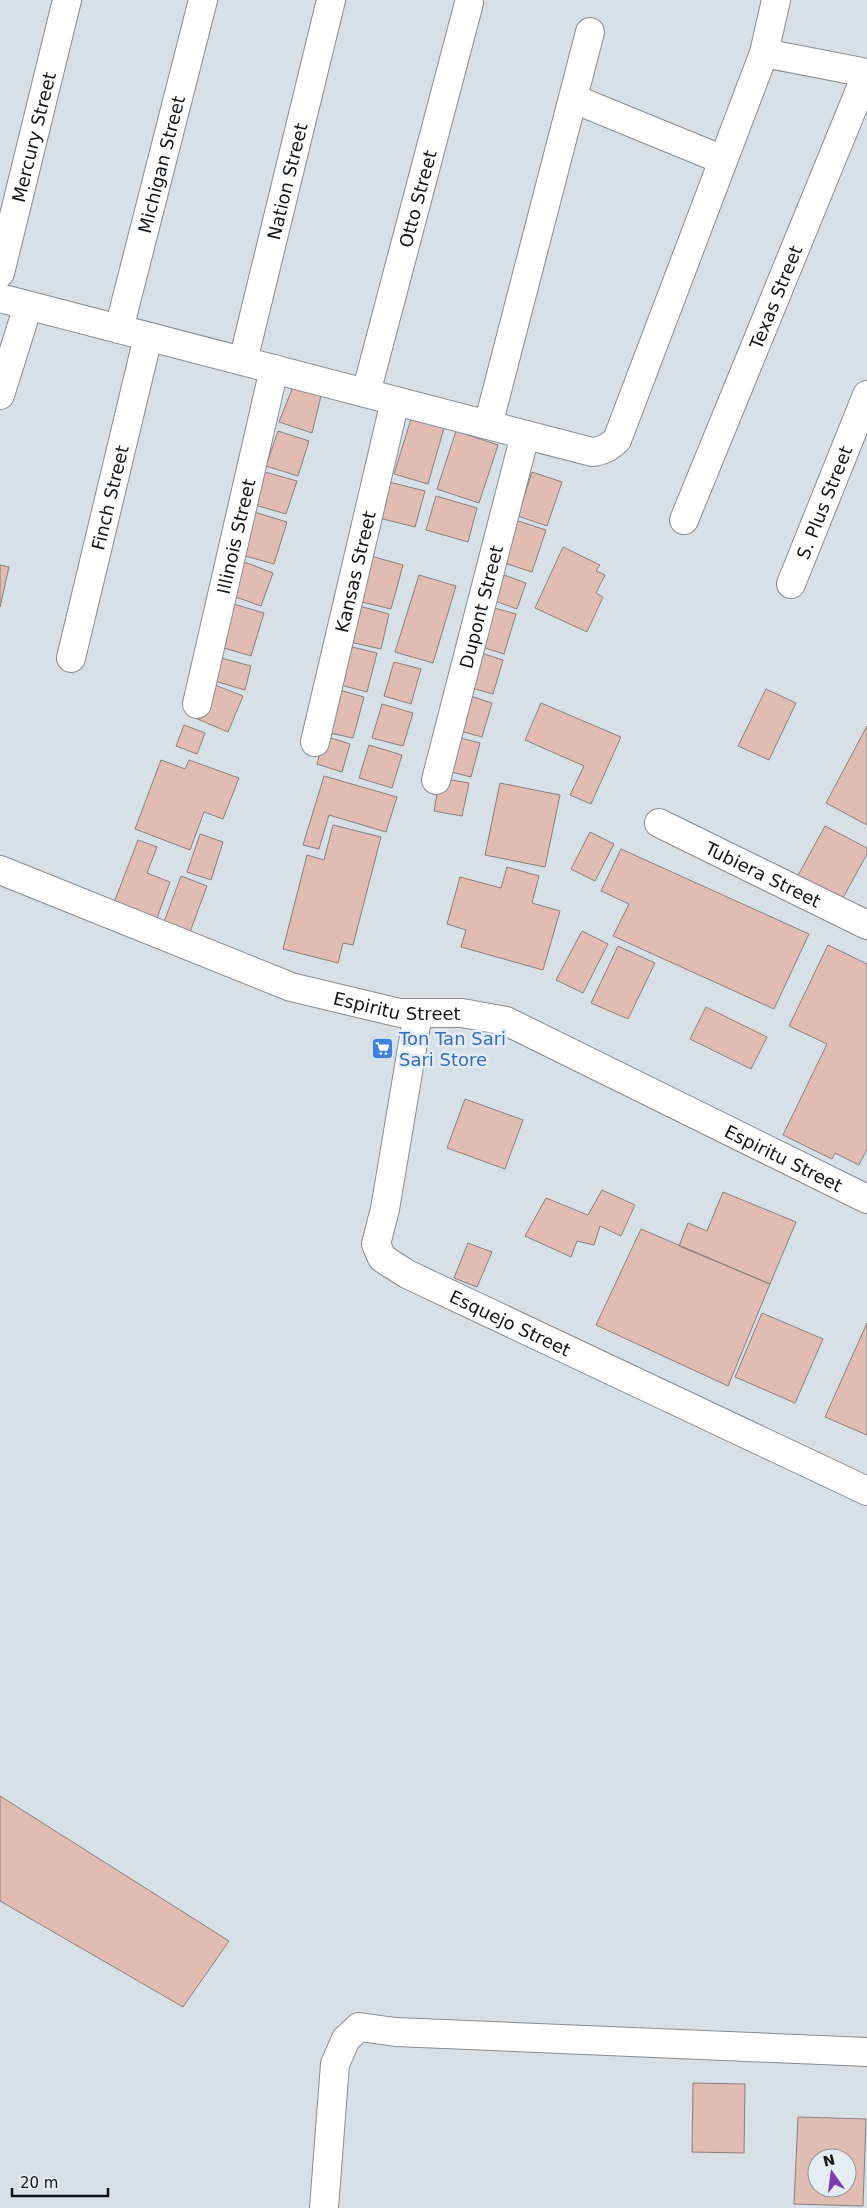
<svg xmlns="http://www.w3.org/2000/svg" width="867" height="2208" viewBox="0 0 867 2208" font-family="'DejaVu Sans',sans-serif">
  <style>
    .building { fill: #e0bcb2; stroke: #897e7c; fill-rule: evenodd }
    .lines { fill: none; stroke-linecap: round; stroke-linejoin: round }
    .minor-casing { stroke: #868d94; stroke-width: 30 }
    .minor { stroke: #fff; stroke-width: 28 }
    .labels { text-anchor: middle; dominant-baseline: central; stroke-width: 5; stroke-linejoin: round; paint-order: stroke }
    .street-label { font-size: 18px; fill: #111416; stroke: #e5edf4 }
    .shop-label { font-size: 18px; fill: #366cbe; stroke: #e5edf4; text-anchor: start }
  </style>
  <rect width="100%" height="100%" fill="#d8e0e7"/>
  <path class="building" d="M 294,384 L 322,392 L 312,433 L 279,422 Z
    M 411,419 L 444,428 L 428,484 L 394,474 Z
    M 278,431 L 309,441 L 298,476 L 266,466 Z
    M 456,431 L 498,445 L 479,503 L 437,489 Z
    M 265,472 L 297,481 L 286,514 L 255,505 Z
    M 532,472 L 562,482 L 547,526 L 518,516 Z
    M 389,482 L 425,491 L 415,527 L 379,518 Z
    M 436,496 L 477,508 L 468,542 L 426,530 Z
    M 254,512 L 287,522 L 274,564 L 242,555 Z
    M 515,520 L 546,530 L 532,572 L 501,562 Z
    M 563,547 L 600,565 L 596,571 L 605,575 L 596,593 L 603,597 L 587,632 L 535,608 Z
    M 371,556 L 403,565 L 391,609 L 358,601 Z
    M 242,561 L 273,573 L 261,606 L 230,595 Z
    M 0,565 L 9,567 L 0,607 Z
    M 501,574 L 526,583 L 517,609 L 492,600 Z
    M 419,575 L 456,586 L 433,663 L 395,652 Z
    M 230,603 L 264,613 L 251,656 L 217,646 Z
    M 359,606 L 389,614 L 381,649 L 350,642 Z
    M 491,607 L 516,614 L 504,654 L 479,646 Z
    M 348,646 L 377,653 L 367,692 L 337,684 Z
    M 478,652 L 503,660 L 493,694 L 468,687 Z
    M 214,656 L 251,666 L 245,690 L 208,679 Z
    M 394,662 L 421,669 L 411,704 L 384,696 Z
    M 207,682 L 243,696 L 228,732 L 193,717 Z
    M 336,689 L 364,697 L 353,738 L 325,732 Z
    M 766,689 L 796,703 L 769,760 L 738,746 Z
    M 467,695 L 492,703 L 482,737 L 457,730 Z
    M 541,703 L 621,737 L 591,804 L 570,795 L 584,766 L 525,740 Z
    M 382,704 L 413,713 L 403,746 L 372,738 Z
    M 184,725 L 205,733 L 197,754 L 176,746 Z
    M 867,726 L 867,825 L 826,803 Z
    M 325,736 L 350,744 L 342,772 L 317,764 Z
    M 453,736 L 480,743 L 471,777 L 444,770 Z
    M 369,745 L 402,755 L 392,788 L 359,778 Z
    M 161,760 L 185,769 L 189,760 L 239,778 L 223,819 L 204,812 L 190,850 L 135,829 Z
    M 324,776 L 397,797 L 386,832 L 329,815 L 319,849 L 303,845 Z
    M 440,778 L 469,783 L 462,816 L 434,811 Z
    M 500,783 L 560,795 L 545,867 L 485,855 Z
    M 333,825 L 381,837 L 353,945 L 343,943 L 338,963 L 283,949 L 307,855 L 324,860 Z
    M 825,826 L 867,848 L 867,854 L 839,905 L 795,881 Z
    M 590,832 L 614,844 L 595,881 L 571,869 Z
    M 200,834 L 223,842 L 211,880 L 187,872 Z
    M 138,840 L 157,847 L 147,873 L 170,882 L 156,921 L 113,905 Z
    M 621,849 L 809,934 L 774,1009 L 613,936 L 629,904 L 601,891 Z
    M 507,867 L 539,876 L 532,903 L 560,911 L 543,970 L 461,947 L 466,930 L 447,924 L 460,877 L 501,888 Z
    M 181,876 L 207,886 L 190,932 L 164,922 Z
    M 582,931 L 608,944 L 583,993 L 556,980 Z
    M 828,945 L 867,964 L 867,1149 L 859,1165 L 835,1153 L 832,1159 L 783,1135 L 827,1044 L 789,1026 Z
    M 618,946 L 655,963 L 628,1019 L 591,1003 Z
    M 706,1007 L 767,1037 L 751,1069 L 690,1039 Z
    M 465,1099 L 523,1120 L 505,1169 L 447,1148 Z
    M 602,1190 L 635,1205 L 621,1236 L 600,1226 L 594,1245 L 577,1241 L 571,1257 L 525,1236 L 546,1198 L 588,1215 Z
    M 723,1192 L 796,1222 L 770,1284 L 679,1246 L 688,1223 L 707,1231 Z
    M 641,1229 L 770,1284 L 728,1386 L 596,1325 Z
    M 468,1243 L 492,1252 L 477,1287 L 454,1278 Z
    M 762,1313 L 823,1339 L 795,1403 L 735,1377 Z
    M 867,1323 L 867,1435 L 825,1417 Z
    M 0,1796 L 229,1941 L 183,2007 L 0,1901 Z
    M 693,2083 L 745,2084 L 744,2153 L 692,2152 Z
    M 798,2117 L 866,2119 L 863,2206 L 794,2204 ZM 817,2158 L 847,2158 L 847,2188 L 817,2188 Z"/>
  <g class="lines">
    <defs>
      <g id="minor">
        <path d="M 764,53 L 867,73"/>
        <path d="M 574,99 L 723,160"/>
        <path id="s1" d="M 0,273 L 67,0"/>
        <path d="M 0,298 L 592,452 C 603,451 609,447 617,440 L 764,53 L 776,0"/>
        <path id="s2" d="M 119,329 L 203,0"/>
        <path id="s3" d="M 243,361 L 331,0"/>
        <path id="s4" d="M 366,393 L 469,3"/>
        <path d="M 0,395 L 28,306"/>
        <path d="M 488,425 L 590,32"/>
        <path id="s5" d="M 684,520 L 867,73"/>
        <path id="s6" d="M 791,584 L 867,395"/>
        <path id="s7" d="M 71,658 L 148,337"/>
        <path id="s8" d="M 197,704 L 274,369"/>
        <path id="s9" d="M 315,742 L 395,401"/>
        <path id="s10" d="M 436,780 L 525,435"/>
        <path id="s11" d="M 659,823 L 867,925"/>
        <path id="s12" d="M 0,870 L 291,987 L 400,1013 L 462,1013 L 506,1021 L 867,1199"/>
        <path id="s13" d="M 418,1013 L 385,1209 L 376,1244 L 382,1258 L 407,1274 L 867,1491"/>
        <path d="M 324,2208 L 335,2064 L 346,2039 L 359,2027 L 396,2032 L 867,2052"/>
      </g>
    </defs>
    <use href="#minor" class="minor-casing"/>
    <use href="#minor" class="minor"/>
  </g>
  <defs>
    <symbol id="supermarket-square" viewBox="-11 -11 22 22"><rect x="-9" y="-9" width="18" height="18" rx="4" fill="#3f7fe0" stroke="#e5edf4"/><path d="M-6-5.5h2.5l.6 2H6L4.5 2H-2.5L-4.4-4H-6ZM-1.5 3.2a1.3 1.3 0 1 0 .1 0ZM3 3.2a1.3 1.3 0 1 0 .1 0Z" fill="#fff"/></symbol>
  </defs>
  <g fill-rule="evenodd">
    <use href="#supermarket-square" x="370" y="1036" width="25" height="25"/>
  </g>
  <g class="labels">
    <g class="street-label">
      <text stroke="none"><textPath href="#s1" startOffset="140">Mercury Street</textPath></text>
      <text stroke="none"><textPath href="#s2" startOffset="170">Michigan Street</textPath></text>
      <text stroke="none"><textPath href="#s3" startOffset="185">Nation Street</textPath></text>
      <text stroke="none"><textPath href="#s4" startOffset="201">Otto Street</textPath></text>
      <text stroke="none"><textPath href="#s5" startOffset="241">Texas Street</textPath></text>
      <text stroke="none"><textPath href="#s7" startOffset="165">Finch Street</textPath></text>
      <text stroke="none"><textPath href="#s6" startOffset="88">S. Plus Street</textPath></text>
      <text stroke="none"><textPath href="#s8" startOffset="172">Illinois Street</textPath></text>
      <text stroke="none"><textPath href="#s9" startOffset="175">Kansas Street</textPath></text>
      <text stroke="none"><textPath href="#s10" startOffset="179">Dupont Street</textPath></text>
      <text stroke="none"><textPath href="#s11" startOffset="116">Tubiera Street</textPath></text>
      <text stroke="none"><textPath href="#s12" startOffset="422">Espiritu Street</textPath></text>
      <text stroke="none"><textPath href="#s12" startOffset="842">Espiritu Street</textPath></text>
      <text stroke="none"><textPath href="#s13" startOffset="394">Esquejo Street</textPath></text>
    </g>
    <g class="shop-label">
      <text x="399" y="1038">Ton Tan Sari<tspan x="399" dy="21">Sari Store</tspan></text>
    </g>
  </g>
  <g transform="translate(832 2173) rotate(346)"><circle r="24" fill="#e5edf4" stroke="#90969b"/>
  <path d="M0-4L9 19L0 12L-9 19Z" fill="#7d3cb0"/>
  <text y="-8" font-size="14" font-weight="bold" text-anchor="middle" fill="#111416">N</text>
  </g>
  <path d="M12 2188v8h96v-8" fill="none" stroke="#111416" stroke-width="2.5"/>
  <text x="20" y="2188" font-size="15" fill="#111416" stroke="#e5edf4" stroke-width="4" paint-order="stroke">20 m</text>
</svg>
